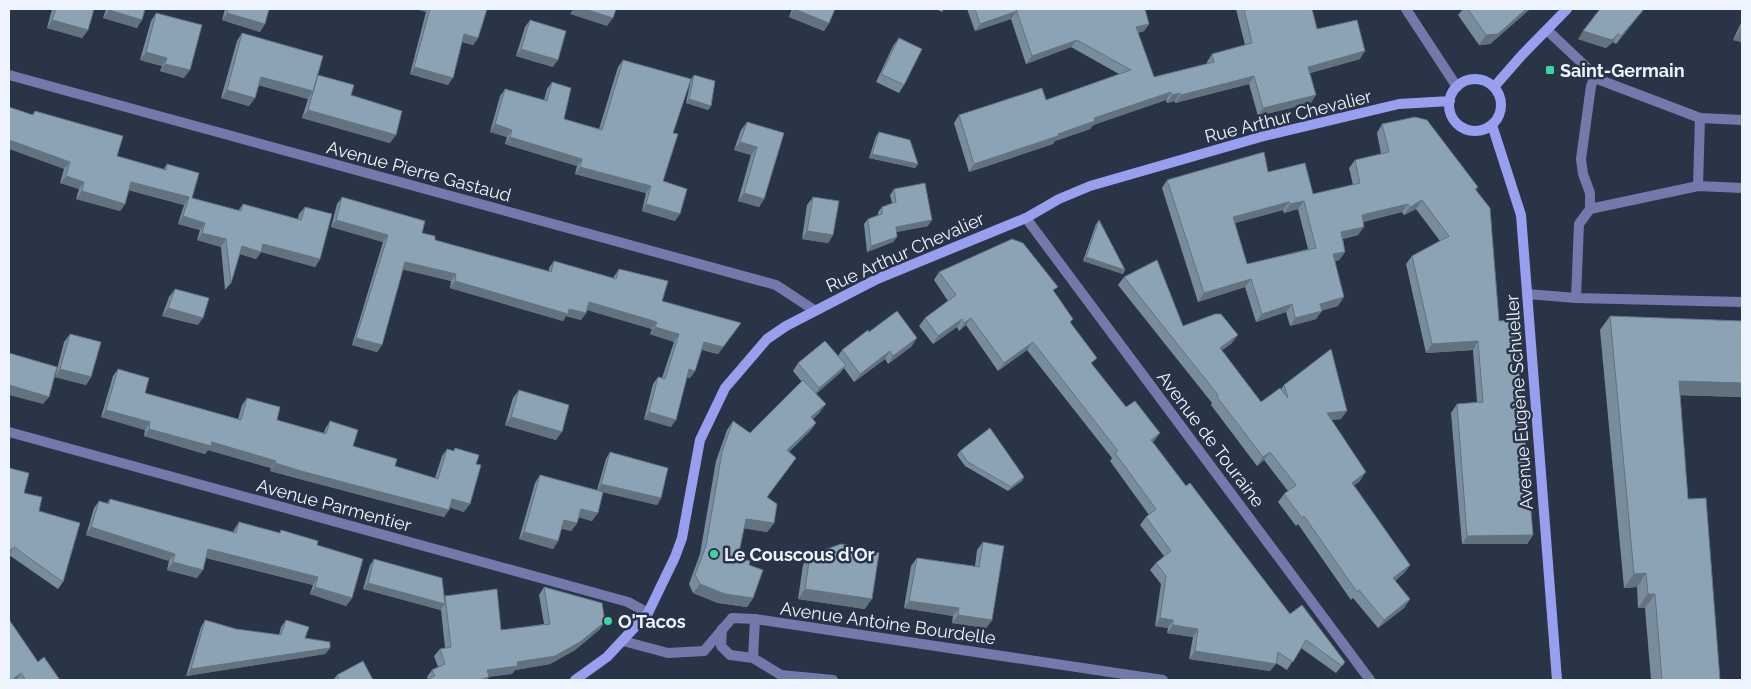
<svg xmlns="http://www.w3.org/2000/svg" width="1751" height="689" viewBox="0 0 1751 689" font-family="Raleway,sans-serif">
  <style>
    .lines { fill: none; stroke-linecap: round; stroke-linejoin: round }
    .lane { stroke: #7479ab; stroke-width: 10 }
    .street { stroke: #7479ab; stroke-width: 10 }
    .secondary { stroke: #989fef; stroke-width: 10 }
    .wall { fill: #788c9c; fill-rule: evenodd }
    .shaded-wall { fill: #62727f }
    .building { fill: #8ca3b5; stroke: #62727f; fill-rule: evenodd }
    .poi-dot { fill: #3ed4a2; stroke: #293447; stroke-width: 2 }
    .labels { text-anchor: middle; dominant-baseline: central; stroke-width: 5; stroke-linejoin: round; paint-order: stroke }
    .poi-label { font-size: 18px; font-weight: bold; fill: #eef4fe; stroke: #293447; text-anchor: start }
    .street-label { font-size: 18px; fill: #eef4fe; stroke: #293447 }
  </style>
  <rect width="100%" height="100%" fill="#293447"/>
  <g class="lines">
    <path class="lane" d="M 1547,30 L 1600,80 L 1700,118 L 1742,120
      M 1698,186 L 1700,118
      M 1590,209 L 1590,193 L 1583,174 L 1581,159 L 1591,86 L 1595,76
      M 1527,294 L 1576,298 L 1579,224 L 1590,209 L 1698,186 L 1742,188
      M 1576,298 L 1742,302
      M 755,619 L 753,658 L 781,675 L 833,680
      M 722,629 L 721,646 L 730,655 L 753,658"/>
    <path class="street" d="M 1406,9 L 1457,87
      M 9,75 L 776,285 L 814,310
      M 1026,218 L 1370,680
      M 9,432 L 628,602 L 648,613
      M 623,641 L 668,653 L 704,651 L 732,618 L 755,619 L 1163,680"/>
    <path class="secondary" d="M1449 105a26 26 0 1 1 52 0a26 26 0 1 1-52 0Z
      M 1494,87 L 1522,55 L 1567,9
      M 1492,125 L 1521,215 L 1557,680
      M 575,680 L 607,657 L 648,613 L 675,557 L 682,538 L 700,440 L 725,388 L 767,339 L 786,326 L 877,279 L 1026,218 L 1059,199 L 1090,186 L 1264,136 L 1399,104 L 1450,101"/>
  </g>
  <path class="wall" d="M 52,9 L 94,9 L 88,30 L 82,38 L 47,28 Z
    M 106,9 L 145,9 L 137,28 L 103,18 Z
    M 225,9 L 269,9 L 260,32 L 222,20 Z
    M 416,9 L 487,9 L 478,38 L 473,45 L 462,42 L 448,85 L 410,74 L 426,12 Z
    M 792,9 L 835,9 L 829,23 L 824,31 L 789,17 Z
    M 936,9 L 944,9 L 942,12 Z
    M 967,9 L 1146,9 L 1145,10 L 1149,24 L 1144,31 L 1138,33 L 1154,77 L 1207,64 L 1207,62 L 1212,54 L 1245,45 L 1236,9 L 1312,9 L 1317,29 L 1360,59 L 1310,73 L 1311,103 L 1258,116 L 1249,84 L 1175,103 L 1175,101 L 1167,103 L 1166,100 L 1093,125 L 1090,129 L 1055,141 L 1053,144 L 969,172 L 954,123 L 959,115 L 1046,100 L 1119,74 L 1071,47 L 1026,64 L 1011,19 L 975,31 Z
    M 1463,9 L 1530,9 L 1490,44 L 1479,45 L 1458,15 Z
    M 1644,9 L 1616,44 L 1613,42 L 1606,48 L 1578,39 Z
    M 156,13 L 184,78 L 160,71 L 162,66 L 140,60 L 151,21 Z
    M 530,20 L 553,67 L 516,56 L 525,27 Z
    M 1742,21 L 1742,42 L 1733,40 Z
    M 242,33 L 351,95 L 390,143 L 302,118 L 308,99 L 258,85 L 255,98 L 249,106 L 221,98 L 237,41 Z
    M 899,38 L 904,85 L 899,93 L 876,82 L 893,46 Z
    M 623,60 L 673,133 L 663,181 L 675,221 L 642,211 L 646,193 L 575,174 L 577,166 L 505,144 L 507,137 L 490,132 L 500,96 L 505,89 L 544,100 L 547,89 L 552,82 L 564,119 L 599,129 L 618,67 Z
    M 694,75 L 711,106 L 708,110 L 686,103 L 691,79 Z
    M 35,111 L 117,156 L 163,170 L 167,164 L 192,198 L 238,211 L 243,204 L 298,219 L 299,214 L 305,207 L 320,259 L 315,267 L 261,252 L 256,259 L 240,254 L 231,283 L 225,290 L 221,247 L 197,240 L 200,230 L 178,224 L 184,205 L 128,190 L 125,204 L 120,211 L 76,199 L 79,189 L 60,183 L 64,169 L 32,115 Z
    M 747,122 L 784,133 L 764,199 L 759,207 L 738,201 L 751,155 L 734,150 L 741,130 Z
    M 1382,124 L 1478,187 L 1476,190 L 1499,321 L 1533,535 L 1527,544 L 1462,544 L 1451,413 L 1457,404 L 1477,402 L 1473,350 L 1426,353 L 1406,264 L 1412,256 L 1440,241 L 1416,209 L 1404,215 L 1402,212 L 1363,222 L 1358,235 L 1343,239 L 1345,252 L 1339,260 L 1335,261 L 1338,306 L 1321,310 L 1316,319 L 1290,326 L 1286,312 L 1256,322 L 1245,287 L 1198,302 L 1162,188 L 1167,180 L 1268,172 L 1313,194 L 1353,185 L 1349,168 L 1355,160 L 1381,154 L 1377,133 ZM 1298,209 L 1308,249 L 1247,264 L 1235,223 L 1283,210 L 1284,213 Z
    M 879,132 L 918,164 L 915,168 L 869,158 L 876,136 Z
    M 894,189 L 928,226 L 896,232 L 897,237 L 893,242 L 867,252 L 864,224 L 868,219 L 878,215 L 878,212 L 882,207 L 892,203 L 890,195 Z
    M 342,197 L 422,233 L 435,240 L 549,271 L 549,268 L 554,261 L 613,278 L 619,269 L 662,301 L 736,330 L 718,354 L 702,350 L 695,371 L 690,378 L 687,377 L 671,427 L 644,419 L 653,384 L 658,377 L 662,378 L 674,342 L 650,334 L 652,329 L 587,310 L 586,313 L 581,320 L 566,316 L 563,321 L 450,288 L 451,281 L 403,269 L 382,345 L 377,352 L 352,345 L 383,242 L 331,227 L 337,204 Z
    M 813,197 L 833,235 L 828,243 L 802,239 L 807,205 Z
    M 1099,220 L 1125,270 L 1123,274 L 1083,261 L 1096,224 Z
    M 939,272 L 1054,292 L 1092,365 L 1126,407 L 1160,433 L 1153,442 L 1186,486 L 1290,614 L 1345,662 L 1336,673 L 1301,648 L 1287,670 L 1276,663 L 1270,671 L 1189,659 L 1193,637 L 1167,633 L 1168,628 L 1155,626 L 1161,584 L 1150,570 L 1156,563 L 1164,556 L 1140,525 L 1146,517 L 1149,515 L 1110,461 L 1112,458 L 1027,350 L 998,371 L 966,325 L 959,331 L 957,327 L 933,344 L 919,326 L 925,318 L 948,301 L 934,280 Z
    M 1124,277 L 1183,326 L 1232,343 L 1222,350 L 1261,402 L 1281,389 L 1284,385 L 1341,419 L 1331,420 L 1360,481 L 1354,485 L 1410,565 L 1404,573 L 1395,581 L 1410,599 L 1404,608 L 1378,628 L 1353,598 L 1351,600 L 1298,524 L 1296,526 L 1278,502 L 1284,494 L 1288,491 L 1264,460 L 1257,466 L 1211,405 L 1212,403 L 1118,285 Z
    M 175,289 L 198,325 L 162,316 L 169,297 Z
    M 1610,316 L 1742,397 L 1680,395 L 1688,499 L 1720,680 L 1651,680 L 1645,608 L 1638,608 L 1637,587 L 1624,588 L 1600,330 Z
    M 869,332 L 912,346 L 888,364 L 885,359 L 854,382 L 844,368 L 840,373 L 816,393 L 820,412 L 813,419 L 816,423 L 810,431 L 789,452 L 796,458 L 767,497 L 774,523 L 767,532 L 744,528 L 738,557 L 749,565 L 753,598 L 747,607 L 718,603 L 693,593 L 689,584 L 700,554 L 716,461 L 727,430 L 733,421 L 750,433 L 802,382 L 793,371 L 798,363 L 838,356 L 842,350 Z
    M 70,334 L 91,377 L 86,385 L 55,377 L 64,342 Z
    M 118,369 L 145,393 L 238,419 L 242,405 L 247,398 L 277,420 L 324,433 L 325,429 L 330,421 L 353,446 L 395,466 L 435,478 L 442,456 L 447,449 L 453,451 L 455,448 L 464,512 L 450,507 L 444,517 L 296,478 L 270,471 L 271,468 L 208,450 L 205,454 L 144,436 L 145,430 L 101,417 L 113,376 Z
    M 519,390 L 556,440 L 505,425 L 513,398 Z
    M 960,451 L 1024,477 L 1022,481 L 1008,491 L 965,466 L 957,455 Z
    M 610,452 L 661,498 L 657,505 L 603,492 L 592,521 L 578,517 L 577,523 L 571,531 L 561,528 L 558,541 L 553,549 L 519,539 L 535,483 L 540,475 L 597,490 L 606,459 Z
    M 9,468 L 24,493 L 39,511 L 63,582 L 58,589 L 9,555 Z
    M 110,499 L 233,532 L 234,530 L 239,522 L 279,533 L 281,530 L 317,545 L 352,598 L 346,606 L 310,594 L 313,585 L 206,558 L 197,578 L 167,570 L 169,561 L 86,535 L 94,508 L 99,501 L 107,503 Z
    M 983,542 L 992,620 L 986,628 L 952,623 L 953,616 L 904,608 L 911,566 L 917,558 L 975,566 L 977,550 Z
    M 810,555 L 865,609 L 798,599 L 803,565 Z
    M 374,559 L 444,598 L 445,596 L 501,630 L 544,624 L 539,595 L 544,587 L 605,622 L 599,630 L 575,650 L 550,664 L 515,670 L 512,674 L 428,680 L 427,677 L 432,670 L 438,667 L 434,656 L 440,649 L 445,648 L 441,610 L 363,589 L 370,565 Z
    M 205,620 L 236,629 L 279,635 L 281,627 L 286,620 L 305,638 L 330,648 L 325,654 L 186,676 L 201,627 Z
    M 38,662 L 60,680 L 9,680 Z
    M 337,675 L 373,680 L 334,680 L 334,679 Z"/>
  <path class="shaded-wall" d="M 416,9 L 428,9 L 426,12 Z
    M 573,9 L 584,9 L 613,18 L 607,26 L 570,14 Z
    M 794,9 L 829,23 L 824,31 L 789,17 Z
    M 1526,9 L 1530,9 L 1490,44 L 1479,45 L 1486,35 Z
    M 1644,9 L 1641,13 L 1616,44 L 1621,36 Z
    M 109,10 L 142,20 L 137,28 L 103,18 Z
    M 1017,11 L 1011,19 L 975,31 L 980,24 Z
    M 227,13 L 265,24 L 260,32 L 222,20 Z
    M 52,20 L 88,30 L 82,38 L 47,28 Z
    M 1149,24 L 1144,31 L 1130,35 L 1136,27 Z
    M 1740,30 L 1742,31 L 1742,42 L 1733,40 Z
    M 1583,31 L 1618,34 L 1613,42 L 1606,48 L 1578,39 Z
    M 464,34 L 478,38 L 473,45 L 460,41 Z
    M 1077,40 L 1071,47 L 1026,64 L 1032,56 Z
    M 521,49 L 558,60 L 553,67 L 516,56 Z
    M 1365,51 L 1360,59 L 1303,75 L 1308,67 Z
    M 146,52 L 167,58 L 162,66 L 140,60 Z
    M 165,64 L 190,70 L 184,78 L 160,71 Z
    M 414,67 L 453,78 L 448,85 L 410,74 Z
    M 1254,76 L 1249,84 L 1175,103 L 1181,95 Z
    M 261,77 L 313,91 L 308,99 L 256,84 Z
    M 227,90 L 255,98 L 249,106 L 221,98 Z
    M 1171,92 L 1166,100 L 1093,125 L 1090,129 L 1055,141 L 1053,144 L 969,172 L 974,164 L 1058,134 L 1094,118 Z
    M 1180,93 L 1175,101 L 1167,103 L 1172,95 Z
    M 1316,95 L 1311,103 L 1258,116 L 1263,108 Z
    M 689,99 L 711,106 L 708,110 L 686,103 Z
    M 308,110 L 396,135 L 390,143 L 302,118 Z
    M 495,124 L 512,130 L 507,137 L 490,132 Z
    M 510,137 L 582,159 L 577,166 L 505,144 Z
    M 9,140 L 70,162 L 64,169 L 9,149 Z
    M 740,142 L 757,147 L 751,155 L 734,150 Z
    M 872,154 L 918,164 L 915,168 L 869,158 Z
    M 580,167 L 651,186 L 646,193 L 575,174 Z
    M 66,176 L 84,182 L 79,189 L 60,183 Z
    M 131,182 L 189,197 L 184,205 L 126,189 Z
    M 82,191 L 125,204 L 120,211 L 76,199 Z
    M 744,193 L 764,199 L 759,207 L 738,201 Z
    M 1422,200 L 1416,209 L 1404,215 L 1410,207 Z
    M 1304,201 L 1298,209 L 1284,213 L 1290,204 Z
    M 1289,202 L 1283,210 L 1227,225 L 1233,217 Z
    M 646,204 L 680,214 L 675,221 L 642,211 Z
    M 1408,204 L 1402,212 L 1356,223 L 1362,215 Z
    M 183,216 L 205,223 L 200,230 L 178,224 Z
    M 336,220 L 388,235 L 383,242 L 331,227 Z
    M 932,220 L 928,226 L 892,233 L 896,227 Z
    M 1364,227 L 1358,235 L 1336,240 L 1341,232 Z
    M 807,231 L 833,235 L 828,243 L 802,239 Z
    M 202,233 L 226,239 L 221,247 L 197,240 Z
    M 897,237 L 893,242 L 867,252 L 871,246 Z
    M 263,244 L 320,259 L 315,267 L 261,252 L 256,259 L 237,253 L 242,246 Z
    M 1345,252 L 1339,260 L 1327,263 L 1333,254 Z
    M 1086,257 L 1125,270 L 1123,274 L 1083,261 Z
    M 405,262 L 456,274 L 451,281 L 400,269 Z
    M 1251,279 L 1245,287 L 1198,302 L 1204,293 Z
    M 455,281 L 569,309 L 586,313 L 581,320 L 566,316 L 563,321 L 450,288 Z
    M 1344,297 L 1338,306 L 1314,313 L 1320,304 Z
    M 589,302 L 657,322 L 652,329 L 584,309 Z
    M 1292,304 L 1286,312 L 1256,322 L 1262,314 Z
    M 168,308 L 203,318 L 198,325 L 162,316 Z
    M 1322,311 L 1316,319 L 1290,326 L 1295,318 Z
    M 971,318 L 966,325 L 959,331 L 964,323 Z
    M 962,319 L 957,327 L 933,344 L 938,336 Z
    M 655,327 L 679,334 L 674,342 L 650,334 Z
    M 736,330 L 718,354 L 699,349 L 704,342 Z
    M 1238,335 L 1232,343 L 1214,356 L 1220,348 Z
    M 356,338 L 382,345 L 377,352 L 352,345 Z
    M 917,338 L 912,346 L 888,364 L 893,356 Z
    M 1478,341 L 1473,350 L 1426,353 L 1432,344 Z
    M 1033,342 L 1027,350 L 998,371 L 1004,363 Z
    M 890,351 L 885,359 L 854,382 L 860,374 Z
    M 846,365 L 840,373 L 814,396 L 819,388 Z
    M 60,369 L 91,377 L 86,385 L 55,377 Z
    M 689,369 L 695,371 L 690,378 L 684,376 Z
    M 1679,381 L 1742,383 L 1742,397 L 1669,395 Z
    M 9,385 L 49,397 L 43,404 L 9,395 Z
    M 826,404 L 820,412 L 804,426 L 811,417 Z
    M 106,410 L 150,422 L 145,430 L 101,417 Z
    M 1347,411 L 1341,419 L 1321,421 L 1327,413 Z
    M 649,412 L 676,420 L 671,427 L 644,419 Z
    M 511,417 L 562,432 L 556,440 L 505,425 Z
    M 816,423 L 810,431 L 781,459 L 787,450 Z
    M 149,429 L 212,442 L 276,461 L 271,468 L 208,450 L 205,454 L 144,436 Z
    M 1160,433 L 1154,441 L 1145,448 L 1151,440 Z
    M 1270,452 L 1264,460 L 1257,466 L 1263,457 Z
    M 275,463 L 449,510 L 444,517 L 296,478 L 270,471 Z
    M 1366,472 L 1360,481 L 1346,491 L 1352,483 Z
    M 1024,477 L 1022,481 L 1008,491 L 1011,487 Z
    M 601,484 L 661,498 L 657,505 L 597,491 Z
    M 452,499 L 470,504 L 464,512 L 447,507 Z
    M 581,509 L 598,513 L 592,521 L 575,516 Z
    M 746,519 L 774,523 L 767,532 L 740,528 Z
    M 564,520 L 577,523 L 571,531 L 558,528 Z
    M 91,527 L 175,554 L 169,561 L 86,535 Z
    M 524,532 L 558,541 L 553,549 L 519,539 Z
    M 1533,535 L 1527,544 L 1462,544 L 1467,536 Z
    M 14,547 L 9,555 L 9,551 Z
    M 208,549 L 318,577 L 313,585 L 203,557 Z
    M 173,562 L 203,570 L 197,578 L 167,570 Z
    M 1410,565 L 1404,573 L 1388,587 L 1393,578 Z
    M 1646,573 L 1637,587 L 1624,588 L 1634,574 Z
    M 368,583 L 445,604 L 440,610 L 363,589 Z
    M 700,584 L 753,598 L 747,607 L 718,603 L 693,593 Z
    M 315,587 L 352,598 L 346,606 L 310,594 Z
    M 805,589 L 872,599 L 865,609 L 798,599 Z
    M 1648,594 L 1655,594 L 1645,608 L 1638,608 Z
    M 1410,599 L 1404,608 L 1378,628 L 1384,620 Z
    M 909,601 L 959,608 L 953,616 L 904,608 Z
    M 958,615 L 992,620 L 986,628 L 952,623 Z
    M 1160,618 L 1173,620 L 1168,628 L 1155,626 Z
    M 605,622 L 599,630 L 575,650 L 550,664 L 515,670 L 512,674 L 482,678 L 487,670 L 517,662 Z
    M 1173,625 L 1198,629 L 1193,637 L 1167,633 Z
    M 330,648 L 325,654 L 186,676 L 191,669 Z
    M 1195,651 L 1276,664 L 1270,671 L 1189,659 Z
    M 21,673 L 17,680 L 12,680 Z
    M 489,677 L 487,680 L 479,680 Z"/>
  <path class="building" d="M 56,9 L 94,9 L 88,30 L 52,20 Z
    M 109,9 L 145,9 L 142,20 L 109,10 Z
    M 228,9 L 269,9 L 265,24 L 227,13 Z
    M 430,9 L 487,9 L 478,38 L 464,34 L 453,78 L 414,67 Z
    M 584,9 L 616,9 L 613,18 Z
    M 794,9 L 835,9 L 829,23 Z
    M 975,9 L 1016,9 L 1017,11 L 980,24 Z
    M 1016,9 L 1145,9 L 1149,24 L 1136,27 L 1154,77 L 1214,62 L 1212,54 L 1252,43 L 1244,9 L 1312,9 L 1317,29 L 1357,20 L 1365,51 L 1308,67 L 1316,95 L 1263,108 L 1254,76 L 1181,95 L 1180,93 L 1172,95 L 1171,92 L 1094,118 L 1095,121 L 1058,134 L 1058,136 L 974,164 L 959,115 L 1042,88 L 1046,100 L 1131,70 L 1077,40 L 1032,56 Z
    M 1468,9 L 1526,9 L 1498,34 L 1486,35 Z
    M 1600,9 L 1644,9 L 1621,36 L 1618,34 L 1612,40 L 1583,31 Z
    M 156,13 L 202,25 L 190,70 L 165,64 L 167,58 L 146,52 Z
    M 530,20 L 566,31 L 558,60 L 521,49 Z
    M 1742,25 L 1742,31 L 1740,30 Z
    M 242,33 L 323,56 L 313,91 L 261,77 L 255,98 L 227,90 Z
    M 899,38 L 922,49 L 904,85 L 881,74 Z
    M 623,60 L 691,79 L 673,133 L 678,134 L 663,181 L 687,189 L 680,214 L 646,204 L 651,186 L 580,167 L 582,159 L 510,137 L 512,130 L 495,124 L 505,89 L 547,101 L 552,82 L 571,88 L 564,119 L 602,130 Z
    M 318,75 L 354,85 L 351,95 L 402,111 L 396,135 L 308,110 Z
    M 694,75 L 715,81 L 711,106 L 689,99 Z
    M 9,107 L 33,115 L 35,111 L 123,136 L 117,156 L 166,170 L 167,164 L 199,173 L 192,198 L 241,211 L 243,204 L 301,220 L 305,207 L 332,214 L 320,259 L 263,244 L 261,252 L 242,246 L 231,283 L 226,239 L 202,233 L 205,223 L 183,216 L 189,197 L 131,182 L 125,204 L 82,191 L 84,182 L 66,176 L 70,162 L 9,140 Z
    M 1415,117 L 1427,120 L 1478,187 L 1475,189 L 1490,208 L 1499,321 L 1515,320 L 1533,535 L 1467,536 L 1457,404 L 1483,402 L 1478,341 L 1432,344 L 1412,256 L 1449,236 L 1422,200 L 1410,207 L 1408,204 L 1362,215 L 1364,227 L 1341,232 L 1345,252 L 1333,254 L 1344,297 L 1320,304 L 1322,311 L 1295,318 L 1292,304 L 1262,314 L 1251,279 L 1204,293 L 1167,180 L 1264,152 L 1268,172 L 1305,163 L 1313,194 L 1360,183 L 1355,160 L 1389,152 L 1382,124 ZM 1304,201 L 1316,248 L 1247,264 L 1233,217 L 1289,202 L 1290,204 Z
    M 747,122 L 784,133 L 764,199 L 744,193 L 757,147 L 740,142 Z
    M 879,132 L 910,140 L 918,164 L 872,154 Z
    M 925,183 L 932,220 L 896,227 L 897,237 L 871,246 L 868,219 L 882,214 L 882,207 L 896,202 L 894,189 Z
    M 342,197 L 425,221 L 422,233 L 435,236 L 435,240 L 551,272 L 554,261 L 616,279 L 619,269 L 668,281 L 662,301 L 741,323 L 723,347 L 704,342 L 695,371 L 689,369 L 676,420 L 649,412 L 658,377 L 665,379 L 679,334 L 655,327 L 657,322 L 589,302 L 586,313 L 569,309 L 568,314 L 455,281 L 456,274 L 405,262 L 382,345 L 356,338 L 388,235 L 336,220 Z
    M 813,197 L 839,201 L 833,235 L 807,231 Z
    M 1099,220 L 1125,270 L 1086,257 Z
    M 1012,239 L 1023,243 L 1058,287 L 1053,290 L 1073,319 L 1070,322 L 1097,358 L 1091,363 L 1126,407 L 1135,401 L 1160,433 L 1151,440 L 1186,486 L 1190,483 L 1290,614 L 1302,605 L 1345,662 L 1342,666 L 1306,640 L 1293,662 L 1278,652 L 1276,664 L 1195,651 L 1198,629 L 1173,625 L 1173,620 L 1160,618 L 1166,576 L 1156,563 L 1171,551 L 1146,517 L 1156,509 L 1115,453 L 1118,451 L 1033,342 L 1004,363 L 971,318 L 964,323 L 962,319 L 938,336 L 925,318 L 956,295 L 939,272 Z
    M 1157,260 L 1183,326 L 1215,314 L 1221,314 L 1238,335 L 1220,348 L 1261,402 L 1280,388 L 1288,398 L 1284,385 L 1331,349 L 1347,411 L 1327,413 L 1366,472 L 1352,483 L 1410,565 L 1393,578 L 1410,599 L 1384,620 L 1359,590 L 1357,592 L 1304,516 L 1302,518 L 1284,494 L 1296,485 L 1270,452 L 1263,457 L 1217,397 L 1218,395 L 1124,277 Z
    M 175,289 L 209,298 L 203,318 L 168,308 Z
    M 897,311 L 917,338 L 893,356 L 890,351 L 860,374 L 842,350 L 868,330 L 869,332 Z
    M 1610,316 L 1742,321 L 1742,383 L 1679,381 L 1688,499 L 1706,498 L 1720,680 L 1662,680 L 1655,594 L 1648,594 L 1646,573 L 1634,574 Z
    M 70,334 L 101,342 L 91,377 L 60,369 Z
    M 825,341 L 846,365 L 819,388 L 798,363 Z
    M 9,353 L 57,367 L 49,397 L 9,385 Z
    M 118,369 L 149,378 L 145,393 L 241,420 L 247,398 L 280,407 L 277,420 L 326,434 L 330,421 L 358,430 L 353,446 L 397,459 L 395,466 L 438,479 L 447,449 L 454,451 L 455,448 L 479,455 L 476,464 L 481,465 L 470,504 L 452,499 L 449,510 L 301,471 L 275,463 L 276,461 L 212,442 L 211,446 L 149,429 L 150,422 L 106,410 Z
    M 803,380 L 826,404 L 811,417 L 816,423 L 787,450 L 796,458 L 767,497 L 777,504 L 774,523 L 746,519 L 738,557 L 750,561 L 749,565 L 763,570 L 753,598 L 725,594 L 700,584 L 695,575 L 706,546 L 722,452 L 733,421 L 750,433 Z
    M 519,390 L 569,405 L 562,432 L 511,417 Z
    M 990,428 L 1024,477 L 1011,487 L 968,462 L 960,451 Z
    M 610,452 L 668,468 L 661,498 L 601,484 Z
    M 9,468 L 29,473 L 24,493 L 42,497 L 39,511 L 80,523 L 63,582 L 14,547 L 9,551 Z
    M 540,475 L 603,492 L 598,513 L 581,509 L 577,523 L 564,520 L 558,541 L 524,532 Z
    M 110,499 L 236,533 L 239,522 L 280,533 L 281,530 L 318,541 L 317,545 L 363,559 L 352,598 L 315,587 L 318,577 L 208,549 L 203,570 L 173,562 L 175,554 L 91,527 L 99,501 L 109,504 Z
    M 983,542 L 1004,546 L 992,620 L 958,615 L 959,608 L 909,601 L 917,558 L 979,567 Z
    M 841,544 L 853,546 L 856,550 L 879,553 L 872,599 L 805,589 L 810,555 Z
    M 374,559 L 442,578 L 445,604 L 368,583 Z
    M 544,587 L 602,603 L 605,622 L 580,642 L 555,656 L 517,662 L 518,666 L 487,670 L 489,677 L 479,680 L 426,680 L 435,676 L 432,670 L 445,664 L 440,649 L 451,647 L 445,596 L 497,589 L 501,630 L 550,624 Z
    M 205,620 L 236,629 L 281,635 L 286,620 L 309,627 L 305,638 L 330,642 L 330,648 L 191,669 Z
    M 10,621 L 38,662 L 44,657 L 60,680 L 26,680 L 21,673 L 12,680 L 9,680 L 9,622 Z
    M 363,661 L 373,680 L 339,680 L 337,675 Z"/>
  <g class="poi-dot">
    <rect x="1545" y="65" width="10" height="10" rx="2.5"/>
    <circle cx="714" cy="554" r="5"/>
    <circle cx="608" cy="621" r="5"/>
  </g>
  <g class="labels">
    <g class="poi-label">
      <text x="1560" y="70">Saint-Germain</text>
      <text x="724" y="554">Le Couscous d'Or</text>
      <text x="618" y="621">O'Tacos</text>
    </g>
    <g class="street-label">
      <text transform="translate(1288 116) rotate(-14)">Rue Arthur Chevalier</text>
      <text transform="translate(419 171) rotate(15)">Avenue Pierre Gastaud</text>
      <text transform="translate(905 252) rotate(-24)">Rue Arthur Chevalier</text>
      <text transform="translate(1519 402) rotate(-94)">Avenue Eugène Schueller</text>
      <text transform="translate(1211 439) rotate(53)">Avenue de Touraine</text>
      <text transform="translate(334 505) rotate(15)">Avenue Parmentier</text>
      <text transform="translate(888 623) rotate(8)">Avenue Antoine Bourdelle</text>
    </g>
  </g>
  <rect width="1751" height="689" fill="none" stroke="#eef4fe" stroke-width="20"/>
</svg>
